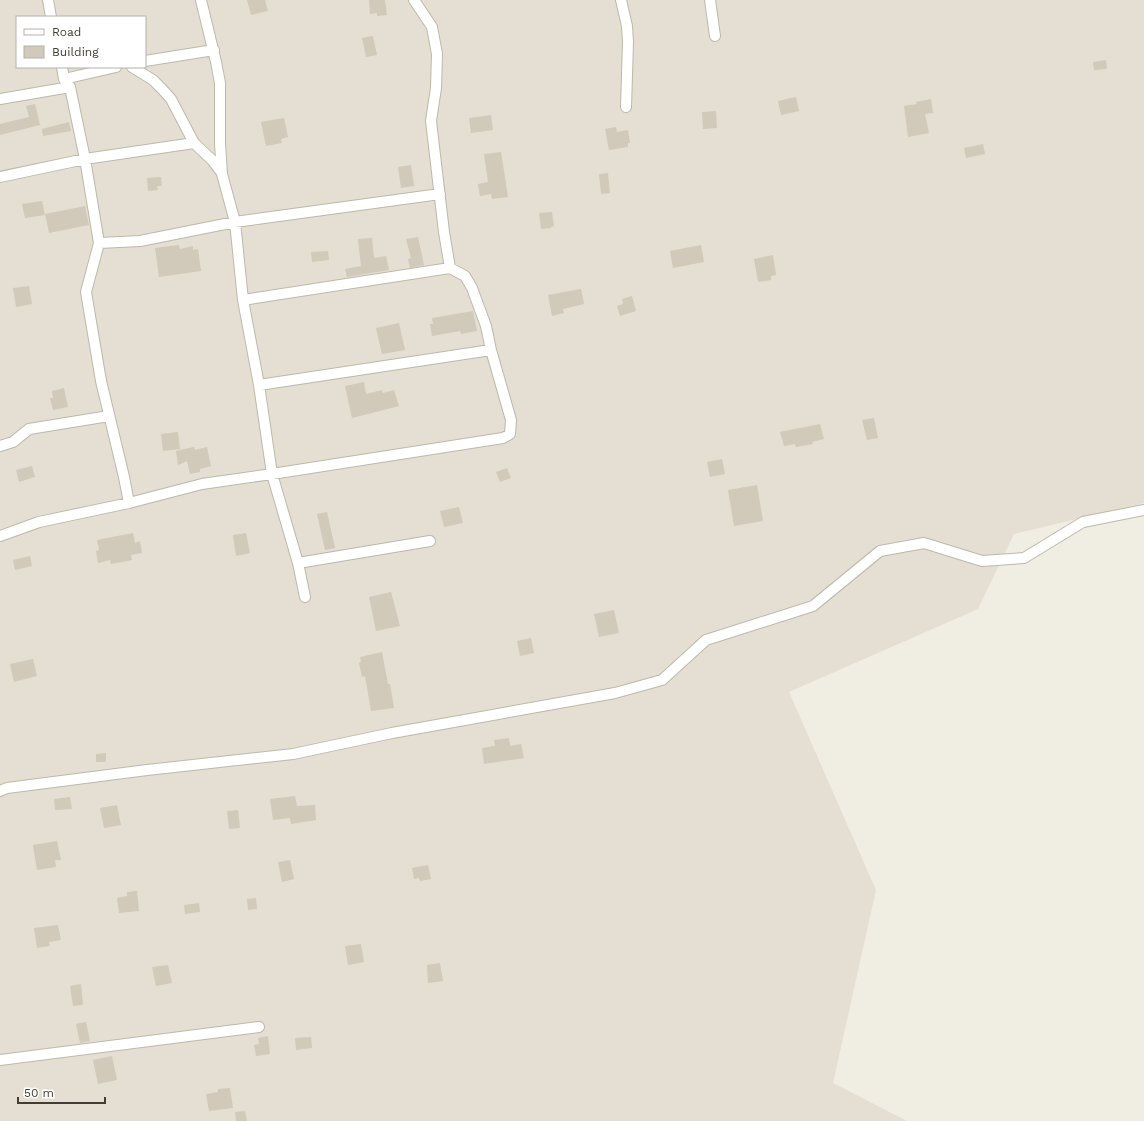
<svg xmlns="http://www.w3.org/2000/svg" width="1144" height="1121" viewBox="0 0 1144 1121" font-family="'Work Sans',sans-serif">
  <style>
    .residential { fill: #e4dfd2; fill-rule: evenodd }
    .building { fill: #d1c9b9 }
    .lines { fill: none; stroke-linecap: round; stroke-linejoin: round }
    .minor-casing { stroke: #beb8aa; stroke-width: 12 }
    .minor { stroke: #fff; stroke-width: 10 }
  </style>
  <rect width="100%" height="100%" fill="#f0ede3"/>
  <path class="residential" d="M 0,0 L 1144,0 L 1144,503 L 1014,534 L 978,609 L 789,692 L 876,890 L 833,1083 L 907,1121 L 0,1121 ZM 17,17 L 145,17 L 145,67 L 17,67 Z"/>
  <path class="building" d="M 247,0 L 265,0 L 268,11 L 251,15 Z
    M 369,0 L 385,0 L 387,15 L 377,16 L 377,13 L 370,14 Z
    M 373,36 L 377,55 L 366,57 L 362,38 Z
    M 1106,60 L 1107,69 L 1094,70 L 1093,62 Z
    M 796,97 L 799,111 L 781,115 L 778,101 Z
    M 931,99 L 933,113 L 925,114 L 929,133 L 908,137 L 904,106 L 917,104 L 916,102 Z
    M 35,104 L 40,125 L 0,135 L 0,124 L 29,117 L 26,106 Z
    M 716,111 L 717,128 L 703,129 L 702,112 Z
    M 491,115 L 493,130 L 471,133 L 469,118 Z
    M 284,118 L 288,137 L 281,139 L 282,143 L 266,146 L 261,122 Z
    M 69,122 L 71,131 L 43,136 L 42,129 Z
    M 616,127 L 617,132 L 628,130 L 630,143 L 628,143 L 628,147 L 609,150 L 605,129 Z
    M 983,144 L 985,154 L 966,158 L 964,148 Z
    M 501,152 L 508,197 L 492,199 L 491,194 L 480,196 L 478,184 L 488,182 L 484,154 Z
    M 411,165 L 414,186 L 401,188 L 398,167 Z
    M 608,173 L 610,193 L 601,194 L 599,174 Z
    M 161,177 L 162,186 L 157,186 L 158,190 L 148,191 L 147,178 Z
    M 42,201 L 45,215 L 25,218 L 22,204 Z
    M 85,206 L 89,225 L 49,233 L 45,214 Z
    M 552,212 L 554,226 L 551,227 L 551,228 L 541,229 L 539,213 Z
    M 418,237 L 424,265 L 410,268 L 408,259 L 411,258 L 406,239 Z
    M 372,238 L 374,258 L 386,256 L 389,270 L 347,277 L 345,269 L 361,266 L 358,239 Z
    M 179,245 L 180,249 L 193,246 L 193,250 L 198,249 L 201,271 L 159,277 L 155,248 Z
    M 701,245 L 704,262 L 673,268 L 670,251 Z
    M 328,251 L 329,260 L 312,262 L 311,252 Z
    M 773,255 L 776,275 L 771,276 L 771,280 L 758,282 L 754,259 Z
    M 29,286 L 32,304 L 16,307 L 13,288 Z
    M 581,289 L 584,304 L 563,309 L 564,313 L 552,316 L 548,295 Z
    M 632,296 L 636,311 L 620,316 L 617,306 L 623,304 L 622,299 Z
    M 473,311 L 477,331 L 461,334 L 460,331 L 432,336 L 430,324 L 433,324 L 432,318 Z
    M 399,323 L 405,350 L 382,354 L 376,328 Z
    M 364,382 L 366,394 L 382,390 L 383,393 L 394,390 L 399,406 L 352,418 L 345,386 Z
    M 64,388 L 68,407 L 53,410 L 50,398 L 53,398 L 52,391 Z
    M 874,418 L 878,438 L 867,440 L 862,420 Z
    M 820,424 L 824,439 L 812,442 L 813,444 L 796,447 L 795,444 L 784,446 L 780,432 Z
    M 178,432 L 180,449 L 163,451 L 161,434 Z
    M 194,447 L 195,450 L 207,447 L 211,466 L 200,469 L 200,472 L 190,474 L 187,461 L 178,465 L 176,451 Z
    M 722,459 L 725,474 L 710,477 L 707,462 Z
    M 32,466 L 35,477 L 19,482 L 16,470 Z
    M 507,468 L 511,478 L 500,482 L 496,472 Z
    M 757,485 L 763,521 L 734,526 L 728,490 Z
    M 459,507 L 463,523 L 444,527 L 440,511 Z
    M 327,512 L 335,548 L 325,550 L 317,514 Z
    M 133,533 L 135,543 L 140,541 L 142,553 L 131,555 L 132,560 L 111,564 L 110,560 L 98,563 L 96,551 L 99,550 L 97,540 Z
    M 246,533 L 250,553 L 236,556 L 233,535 Z
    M 30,556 L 32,566 L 15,570 L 13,560 Z
    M 391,592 L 400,626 L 376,631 L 369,597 Z
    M 614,610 L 619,633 L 599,637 L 594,614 Z
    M 531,638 L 534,653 L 520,656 L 517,641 Z
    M 382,652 L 388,684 L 390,684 L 394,708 L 371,711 L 365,676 L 362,677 L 359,663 L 361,662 L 360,657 Z
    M 33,659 L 37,676 L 14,682 L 10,664 Z
    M 509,738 L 510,746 L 521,744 L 524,758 L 484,764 L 482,748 L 495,746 L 494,740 Z
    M 106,753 L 106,762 L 96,762 L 96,754 Z
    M 295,796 L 297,806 L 315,805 L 316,820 L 291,824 L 290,818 L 273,820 L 270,799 Z
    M 70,797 L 72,809 L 55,810 L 54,799 Z
    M 117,805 L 121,825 L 104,828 L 100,808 Z
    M 238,810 L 240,828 L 229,829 L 227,811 Z
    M 57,841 L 61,860 L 55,860 L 56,867 L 37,870 L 33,845 Z
    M 290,860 L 294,879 L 282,882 L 278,862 Z
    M 428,865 L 431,879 L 420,881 L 419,878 L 414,879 L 412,868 Z
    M 137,891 L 139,911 L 119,913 L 117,898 L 127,896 L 127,892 Z
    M 256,898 L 257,909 L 248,910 L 247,899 Z
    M 199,903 L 200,912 L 185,914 L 184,905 Z
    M 58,925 L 61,940 L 49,942 L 50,946 L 37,948 L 34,928 Z
    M 361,944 L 364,962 L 348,965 L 345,946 Z
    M 440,963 L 443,981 L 428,983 L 427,965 Z
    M 168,965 L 172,983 L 156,986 L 152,967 Z
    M 81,984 L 83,1005 L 73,1006 L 70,986 Z
    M 86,1022 L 90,1041 L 80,1043 L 76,1024 Z
    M 268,1036 L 270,1054 L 256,1056 L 254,1045 L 259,1044 L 258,1038 Z
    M 311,1037 L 312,1048 L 296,1050 L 295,1038 Z
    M 112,1056 L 117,1080 L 98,1084 L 93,1060 Z
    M 230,1088 L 233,1108 L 209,1111 L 206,1094 L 218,1092 L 218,1089 Z
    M 245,1111 L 247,1121 L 236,1121 L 235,1112 Z"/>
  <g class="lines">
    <defs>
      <path id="minor" d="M 48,0 L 51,17
        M 201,0 L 216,62 L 220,83 L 220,144 L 222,174 L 235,222 L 243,300 L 259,385 L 272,474 L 298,563 L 305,597
        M 621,0 L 627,26 L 628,42 L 626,107
        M 710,0 L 715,36
        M 145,61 L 214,50
        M 132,67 L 153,80 L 162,89 L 171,99 L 194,143 L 212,160 L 222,173
        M 64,79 L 116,67
        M 0,99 L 70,87
        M 0,177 L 85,159 L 194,143
        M 99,243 L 140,241 L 235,222 L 440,194
        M 243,300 L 450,268
        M 259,385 L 491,350
        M 0,446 L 13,442 L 29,429 L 109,416
        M 129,503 L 202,484 L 272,474 L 503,438 L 510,434 L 511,420 L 491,350 L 486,326 L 472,288 L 465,276 L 450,268 L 444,232 L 431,121 L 436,88 L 437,54 L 432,27 L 414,0
        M 0,536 L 39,522 L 129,503 L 124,477 L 101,381 L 86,292 L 99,243 L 85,159 L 70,87 L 64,79 L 62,67
        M 298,563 L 430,541
        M 0,791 L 7,788 L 147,770 L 293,754 L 392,733 L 615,693 L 662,680 L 706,640 L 813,606 L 880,551 L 924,543 L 982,561 L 1024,558 L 1083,522 L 1144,510
        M 0,1060 L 259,1027"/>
    </defs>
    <use href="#minor" class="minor-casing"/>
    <use href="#minor" class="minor"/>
  </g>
  <rect x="16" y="16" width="130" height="52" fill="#ffffff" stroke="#b3b1ae"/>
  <rect x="24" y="29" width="20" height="6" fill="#ffffff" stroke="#b3b1ae"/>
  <text x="52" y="36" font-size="12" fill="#413d34">Road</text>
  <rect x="24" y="46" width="20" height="12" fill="#d1c9b9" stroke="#b3b1ae"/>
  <text x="52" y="56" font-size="12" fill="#413d34">Building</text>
  <path d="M18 1097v6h87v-6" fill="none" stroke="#413d34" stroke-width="2"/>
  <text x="24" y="1097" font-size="12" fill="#413d34" stroke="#ffffff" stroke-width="3" paint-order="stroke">50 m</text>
</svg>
